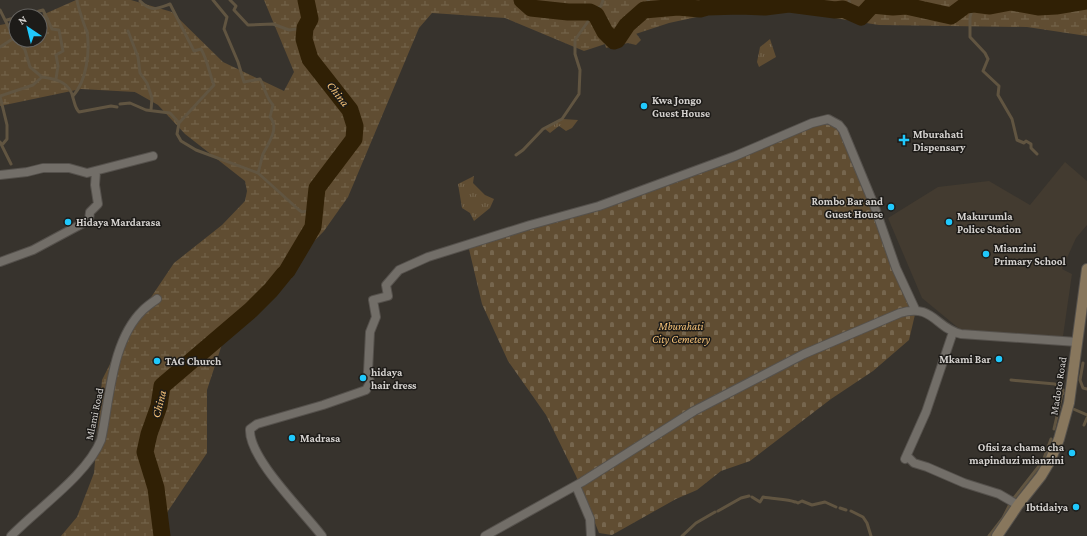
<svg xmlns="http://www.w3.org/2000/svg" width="1087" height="536" viewBox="0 0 1087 536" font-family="'Crimson Pro',serif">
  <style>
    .built { fill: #433b30 }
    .grass { fill: url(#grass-tufts) }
    .wetland { fill: url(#wetland-marsh) }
    .cemetery { fill: url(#cemetery-stones) }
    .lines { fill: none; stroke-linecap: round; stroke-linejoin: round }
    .stream { stroke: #615541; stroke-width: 3 }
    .river { stroke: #302005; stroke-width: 17 }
    .minor-casing { stroke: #55514c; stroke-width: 10 }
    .secondary-casing { stroke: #55514c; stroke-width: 12 }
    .minor { stroke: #726e68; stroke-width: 8 }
    .secondary { stroke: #88775d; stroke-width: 10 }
    .poi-dot { fill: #20c9fd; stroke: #1d1b18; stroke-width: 1.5 }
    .labels { text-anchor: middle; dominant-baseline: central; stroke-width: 3; stroke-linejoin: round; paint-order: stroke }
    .poi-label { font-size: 11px; font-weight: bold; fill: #d4d1ce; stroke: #1d1b18; text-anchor: start }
    .park-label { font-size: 11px; font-style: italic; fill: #f5c278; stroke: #1d1b18 }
    .street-label { font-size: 11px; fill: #d4d1ce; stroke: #1d1b18 }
    .water-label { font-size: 12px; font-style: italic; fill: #f4c177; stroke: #1d1b18 }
  </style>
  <defs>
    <pattern id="grass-tufts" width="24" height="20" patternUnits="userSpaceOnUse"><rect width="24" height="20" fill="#604d32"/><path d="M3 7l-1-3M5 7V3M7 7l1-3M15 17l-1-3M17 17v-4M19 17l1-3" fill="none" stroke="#76664e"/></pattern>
    <pattern id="wetland-marsh" width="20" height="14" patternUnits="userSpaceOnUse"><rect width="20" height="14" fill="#604d32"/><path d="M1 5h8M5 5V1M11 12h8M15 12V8" fill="none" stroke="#76664e"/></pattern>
    <pattern id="cemetery-stones" width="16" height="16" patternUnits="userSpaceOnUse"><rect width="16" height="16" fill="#604d32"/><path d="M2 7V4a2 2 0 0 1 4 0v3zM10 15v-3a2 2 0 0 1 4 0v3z" fill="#76664e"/></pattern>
  </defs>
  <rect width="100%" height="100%" fill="#37332d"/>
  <path class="built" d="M 1065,162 L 1087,181 L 1087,225 L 1076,238 L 1062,269 L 1072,274 L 1063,336 L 1057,340 L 962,331 L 922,298 L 888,218 L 938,187 L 989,181 L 1030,205 Z"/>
  <path class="grass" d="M 635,32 L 641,40 L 636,45 L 628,43 L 606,48 L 603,35 Z
    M 770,39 L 776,57 L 759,67 L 757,62 L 760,47 Z
    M 563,119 L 578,120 L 572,128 L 566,131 L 559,126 L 550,133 L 545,129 L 553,123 Z
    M 474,176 L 473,183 L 485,195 L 494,199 L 490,208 L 474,221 L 470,213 L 462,208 L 458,184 Z"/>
  <path class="wetland" d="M 76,0 L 131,0 L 172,12 L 223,62 L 284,91 L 294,72 L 264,0 L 1087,0 L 1087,36 L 1027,27 L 879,25 L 752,5 L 669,23 L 584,51 L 505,18 L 432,13 L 419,28 L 348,197 L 324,231 L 226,332 L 207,390 L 207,453 L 166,514 L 156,536 L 61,536 L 77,517 L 94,473 L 102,380 L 121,342 L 174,263 L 222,225 L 245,201 L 247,191 L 245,181 L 185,134 L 158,105 L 135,92 L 81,89 L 0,106 L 0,25 L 16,22 L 16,40 L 40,40 L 40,16 Z"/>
  <path class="cemetery" d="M 818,120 L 837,126 L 875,211 L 889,262 L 917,306 L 909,340 L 873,371 L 831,399 L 750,461 L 721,471 L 697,490 L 676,499 L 612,535 L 599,533 L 576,476 L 546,415 L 508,361 L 482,304 L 468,245 L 580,211 Z"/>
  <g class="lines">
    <path class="stream" d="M 213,0 L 227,17 L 224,29 L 238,62 L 244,82 L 260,79 C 265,88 266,98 273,105 L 270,117 C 280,128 268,144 263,154 C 261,160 260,167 258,173
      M 230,0 L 236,6 L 234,10 L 248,25 L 273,24 L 289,30 L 305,28
      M 648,0 L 651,8
      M 674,0 L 677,7
      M 706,0 L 707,7
      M 849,0 L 850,10
      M 877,0 L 879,4
      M 999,0 L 999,5
      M 140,1 C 151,12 156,9 170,4 L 194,51 L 201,49 C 208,61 209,73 214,85 L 179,123
      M 974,4 L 970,17 L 970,37 L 985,53 L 988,59 L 983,71 L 999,86 L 998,95 L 1012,119 L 1017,140 L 1024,143 L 1026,141 L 1031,144 L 1031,148 L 1037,154
      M 906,6 L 906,0
      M 765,7 L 765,0
      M 0,10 L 14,38 L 0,47
      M 590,12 L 601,6 L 603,0
      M 7,20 L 43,10 L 52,29 L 59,30 L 63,51 L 56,55 L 58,66 L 56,79
      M 128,31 L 138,57 L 140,73 L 147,83 L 152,98 L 151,110
      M 18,40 L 25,50 L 30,67 L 42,77
      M 73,96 C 87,80 90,52 87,31 C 85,29 77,3 77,0
      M 120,104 L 130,103 L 146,110 L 170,113 L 179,123 L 177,134 L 181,141 L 196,150 L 258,173 L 299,210 L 302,212 L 314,210
      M 0,142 L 11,164
      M 2,145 L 7,139 L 7,125 L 0,96 L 33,85 L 42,77 C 56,79 70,82 73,98 C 75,104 75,108 79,112 L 111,106 L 117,107
      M 516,155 L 523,150 L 543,129 L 562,119 L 579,94 L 580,70 L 575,54 L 575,40 L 589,20 L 596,15
      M 1083,363 L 1080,380 L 1083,388 L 1087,389
      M 1011,380 L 1055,384 L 1065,394
      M 1071,408 L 1087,415
      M 1084,425 L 1087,418
      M 1054,429 L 1063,390
      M 752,497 L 760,502 L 763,497 C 773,499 788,499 795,502
      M 1014,498 L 1043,461 L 1051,439
      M 796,502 L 798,503 L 802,501 L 812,505 L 825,502 L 836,507
      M 840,508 L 846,510
      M 718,511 L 741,498 L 749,496
      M 851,511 L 863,517 L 867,523
      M 867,523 L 871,536
      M 682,536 L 696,523 L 715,512
      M 989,536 L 1003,518 L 1010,504"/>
    <path class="river" d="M 522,0 L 531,8 L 568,12 L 590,12 L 596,15 L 605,32 L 614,41 L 617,40 L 627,25 L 644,10 L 678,7
      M 678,7 L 700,9 L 707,7 L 740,6 L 765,7 L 789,4 L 835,10 L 843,9 L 861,17 L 872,5 L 893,7 L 906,6 L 951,16 L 966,5 L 974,4 L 990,6 L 1011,2 L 1038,7 L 1056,6 L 1087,1
      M 287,271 L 313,227 L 317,188 L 354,139 L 355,126 L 350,110 L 310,59 L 304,39 L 305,28 L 310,19 L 306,0
      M 162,536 L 156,488 L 145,452 L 149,434 L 159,406 L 162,386 L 251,310 L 271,290 L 284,274"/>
    <defs>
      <path id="minor" d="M 0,175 L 27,172 L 43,168 L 69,168 L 87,173 L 153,156
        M 0,262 L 33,250 L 89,220 L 90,212 L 98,204 L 95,185 L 96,171
        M 953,332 L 926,412 L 905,459 L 907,456 L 914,463 L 927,467 L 964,483 L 999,494 L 1018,505
        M 576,486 L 590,519 L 591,536
        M 11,536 C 38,508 87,475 101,440 C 110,399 111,341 143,310 C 147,306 153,302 157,299
        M 322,536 C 304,512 248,458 250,429 L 257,424 L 323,405 L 366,390 L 370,383 L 368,372 L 370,332 L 376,317 L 373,300 L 388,296 L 386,285 L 399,270 L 428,257 L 530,225 L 599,206 L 735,156 L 812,123 L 828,119 L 839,125 L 843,130 L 874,205 L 896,268 L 915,309
        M 485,536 L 582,482 L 694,411 L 804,354 L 900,313 C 933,303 935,328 961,334 L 1077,342"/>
      <path id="secondary" d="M 997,536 L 1018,505 L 1041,476 L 1050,461 L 1059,439 L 1069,403 L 1087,269"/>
    </defs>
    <use href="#minor" class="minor-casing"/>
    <use href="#secondary" class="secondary-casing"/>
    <use href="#minor" class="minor"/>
    <use href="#secondary" class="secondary"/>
  </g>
  <g class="poi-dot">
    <circle cx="644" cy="106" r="4"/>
    <path d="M902 134h4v4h4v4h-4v4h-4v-4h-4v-4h4z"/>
    <circle cx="891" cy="207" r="4"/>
    <circle cx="68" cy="222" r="4"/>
    <circle cx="949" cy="222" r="4"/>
    <circle cx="986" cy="254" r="4"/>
    <circle cx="999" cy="359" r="4"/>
    <circle cx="157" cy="361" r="4"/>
    <circle cx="363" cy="378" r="4"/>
    <circle cx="292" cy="438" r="4"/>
    <circle cx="1072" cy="453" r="4"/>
    <circle cx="1076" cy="507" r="4"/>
  </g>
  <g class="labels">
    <g class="poi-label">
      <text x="652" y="100">Kwa Jongo<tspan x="652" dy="13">Guest House</tspan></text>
      <text x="913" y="134">Mburahati<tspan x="913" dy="13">Dispensary</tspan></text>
      <text x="883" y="201" text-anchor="end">Rombo Bar and<tspan x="883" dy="13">Guest House</tspan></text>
      <text x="957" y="216">Makurumla<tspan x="957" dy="13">Police Station</tspan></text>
      <text x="76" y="222">Hidaya Mardarasa</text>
      <text x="994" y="248">Mianzini<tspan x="994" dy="13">Primary School</tspan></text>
      <text x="991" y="359" text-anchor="end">Mkami Bar</text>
      <text x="165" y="361">TAG Church</text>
      <text x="371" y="372">hidaya<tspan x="371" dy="13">hair dress</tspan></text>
      <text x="300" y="438">Madrasa</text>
      <text x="1064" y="447" text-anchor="end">Ofisi za chama cha<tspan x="1064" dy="13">mapinduzi mianzini</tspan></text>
      <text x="1068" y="507" text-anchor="end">Ibtidaiya</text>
    </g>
    <g class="park-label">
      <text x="681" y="326">Mburahati<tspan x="681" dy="13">City Cemetery</tspan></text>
    </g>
    <g class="street-label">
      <text transform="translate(1058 386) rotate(-81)">Madoto Road</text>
      <text transform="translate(94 414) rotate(-78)">Mlami Road</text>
    </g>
    <g class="water-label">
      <text transform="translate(338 94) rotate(52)">China</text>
      <text transform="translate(159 404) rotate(-76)">China</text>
    </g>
  </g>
  <g transform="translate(28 28) rotate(325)"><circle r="19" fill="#1d1b18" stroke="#666461"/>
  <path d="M0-3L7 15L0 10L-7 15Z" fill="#20c9fd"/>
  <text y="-6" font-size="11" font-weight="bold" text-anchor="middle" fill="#d4d1ce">N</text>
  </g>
</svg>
